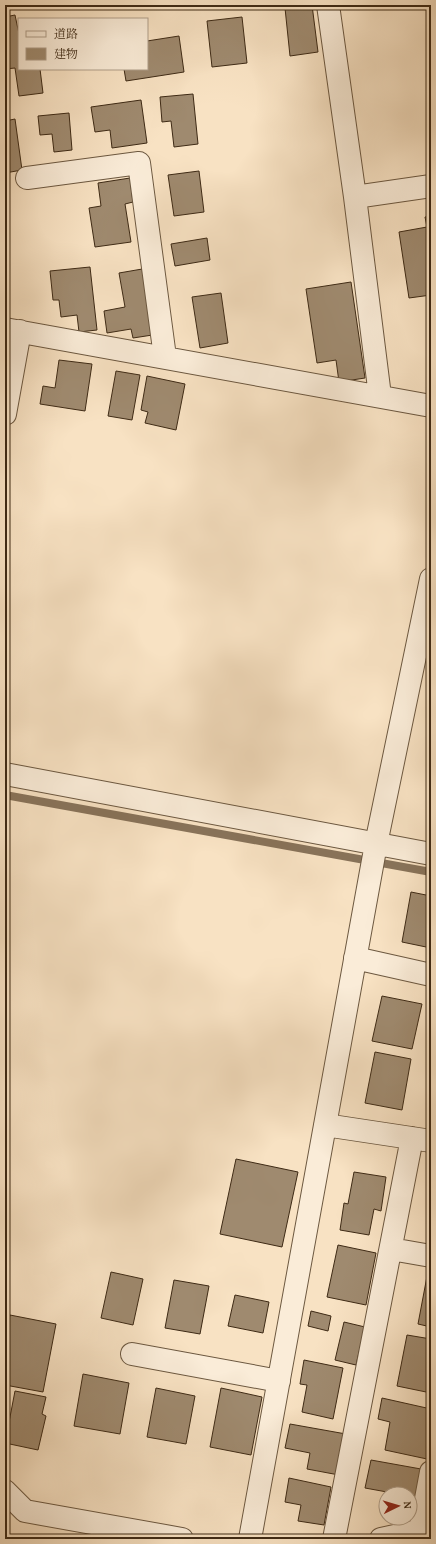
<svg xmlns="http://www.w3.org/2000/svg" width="436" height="1544" viewBox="0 0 436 1544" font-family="'Gentium Book Plus','Noto Serif JP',serif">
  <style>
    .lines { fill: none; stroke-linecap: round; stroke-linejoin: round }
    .stream { stroke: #88735a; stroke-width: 8 }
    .building { fill: #9f8a6f; stroke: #3e2a15 }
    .minor-casing { stroke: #6c5840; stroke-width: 24 }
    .minor { stroke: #faecd8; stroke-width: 22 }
  </style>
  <rect width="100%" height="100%" fill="#f8e2c3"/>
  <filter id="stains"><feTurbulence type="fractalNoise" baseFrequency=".005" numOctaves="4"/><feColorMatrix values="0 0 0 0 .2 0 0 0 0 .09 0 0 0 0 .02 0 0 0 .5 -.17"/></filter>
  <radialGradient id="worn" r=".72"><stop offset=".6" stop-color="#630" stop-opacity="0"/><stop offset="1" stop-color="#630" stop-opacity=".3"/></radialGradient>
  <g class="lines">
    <path class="stream" d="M 5,795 L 431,872"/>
  </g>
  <path class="building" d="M 312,5 L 318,52 L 290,56 L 285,8 Z
    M 15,15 L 19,34 L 19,69 L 40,69 L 43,93 L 19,96 L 15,68 L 5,69 L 5,17 Z
    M 242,17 L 247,63 L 212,67 L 207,21 Z
    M 179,36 L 184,72 L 126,81 L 124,69 L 147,69 L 147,41 Z
    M 193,94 L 198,144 L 174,147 L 171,121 L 162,122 L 160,97 Z
    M 141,100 L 147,143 L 112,148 L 110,130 L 95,132 L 91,107 Z
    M 69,113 L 72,150 L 54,152 L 52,134 L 40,135 L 38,116 Z
    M 15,119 L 22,170 L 5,173 L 5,121 Z
    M 199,171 L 204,212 L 174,216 L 168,175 Z
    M 130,178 L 133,202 L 125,204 L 131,242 L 95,247 L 89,208 L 101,206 L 98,183 Z
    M 431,216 L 431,295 L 409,298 L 399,232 L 427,227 L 425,217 Z
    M 207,238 L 210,260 L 175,266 L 171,244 Z
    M 90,267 L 97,330 L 79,332 L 77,315 L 61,317 L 59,300 L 53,300 L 50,271 Z
    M 148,268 L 159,334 L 133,338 L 131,329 L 107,333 L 104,311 L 125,307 L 119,273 Z
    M 351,282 L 365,378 L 339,382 L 336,360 L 317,363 L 306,289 Z
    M 221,293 L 228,343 L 200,348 L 192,297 Z
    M 59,360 L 92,364 L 85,411 L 40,404 L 43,386 L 55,388 Z
    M 116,371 L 140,375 L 132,420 L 108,416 Z
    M 147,376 L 185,384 L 176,430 L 145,423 L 148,412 L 141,410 Z
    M 411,892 L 431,896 L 431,948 L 402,942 Z
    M 382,996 L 422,1004 L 412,1049 L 372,1041 Z
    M 375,1052 L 411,1059 L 402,1110 L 365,1103 Z
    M 236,1159 L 298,1172 L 282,1247 L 220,1234 Z
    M 354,1172 L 386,1177 L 381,1211 L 374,1209 L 369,1235 L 340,1230 L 344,1203 L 348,1204 Z
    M 338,1245 L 376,1253 L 366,1305 L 327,1297 Z
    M 428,1271 L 431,1271 L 431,1327 L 418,1324 Z
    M 111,1272 L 143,1279 L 133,1325 L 101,1318 Z
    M 174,1280 L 209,1286 L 200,1334 L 165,1328 Z
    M 235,1295 L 269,1302 L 263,1333 L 228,1326 Z
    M 311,1311 L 331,1316 L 328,1331 L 308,1326 Z
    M 10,1315 L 56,1324 L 43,1392 L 5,1385 L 5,1339 Z
    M 344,1322 L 365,1327 L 356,1365 L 335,1360 Z
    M 407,1335 L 431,1339 L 431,1393 L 397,1386 Z
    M 304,1360 L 343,1368 L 333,1419 L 302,1412 L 307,1385 L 300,1384 Z
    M 83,1374 L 129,1383 L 120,1434 L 74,1426 Z
    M 156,1388 L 195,1396 L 186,1444 L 147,1437 Z
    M 221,1388 L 262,1397 L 251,1455 L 210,1447 Z
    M 15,1391 L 46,1397 L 42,1414 L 46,1416 L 38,1450 L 5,1443 Z
    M 382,1398 L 431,1409 L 431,1438 L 427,1459 L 385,1450 L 390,1422 L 378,1419 Z
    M 290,1424 L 346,1434 L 339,1475 L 307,1469 L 310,1453 L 285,1448 Z
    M 371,1460 L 421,1469 L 413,1515 L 410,1514 L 410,1494 L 387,1494 L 387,1492 L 365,1488 Z
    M 289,1478 L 331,1487 L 324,1525 L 298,1521 L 301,1505 L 285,1502 Z"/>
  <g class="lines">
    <defs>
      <path id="minor" d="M 328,5 L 355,197 L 380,396
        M 27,178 L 139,163 L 165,357
        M 355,197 L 431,186
        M 5,329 L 431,406
        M 5,414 L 20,331
        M 5,774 L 431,854
        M 355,958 L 431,975
        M 325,1125 L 431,1141
        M 391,1249 L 431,1256
        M 132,1354 L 279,1381
        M 5,1491 L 25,1511 L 182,1539
        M 420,1531 L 431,1472
        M 250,1539 L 376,844 L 431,579
        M 334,1539 L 412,1138
        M 381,1539 L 431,1528"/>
    </defs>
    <use href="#minor" class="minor-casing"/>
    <use href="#minor" class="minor"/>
  </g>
  <rect width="436" height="1544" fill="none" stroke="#f8e2c3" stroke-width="20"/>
  <rect x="6" y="6" width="424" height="1532" fill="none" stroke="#3e2a15" stroke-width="2"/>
  <rect x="10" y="10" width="416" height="1524" fill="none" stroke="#3e2a15"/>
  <rect x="18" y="18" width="130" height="52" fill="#faecd8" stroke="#af9e8a"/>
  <rect x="26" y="31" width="20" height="6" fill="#faecd8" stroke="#af9e8a"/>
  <text x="54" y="38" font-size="12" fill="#3e2a15">道路</text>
  <rect x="26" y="48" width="20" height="12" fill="#9f8a6f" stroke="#af9e8a"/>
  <text x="54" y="58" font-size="12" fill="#3e2a15">建物</text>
  <g transform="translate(398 1506) rotate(85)"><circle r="19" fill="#faecd8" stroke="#af9e8a"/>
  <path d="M0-3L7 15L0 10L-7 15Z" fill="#8f2418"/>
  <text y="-6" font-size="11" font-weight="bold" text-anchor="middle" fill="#3e2a15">N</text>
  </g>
  <rect width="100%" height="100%" filter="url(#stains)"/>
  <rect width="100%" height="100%" fill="url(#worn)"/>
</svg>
